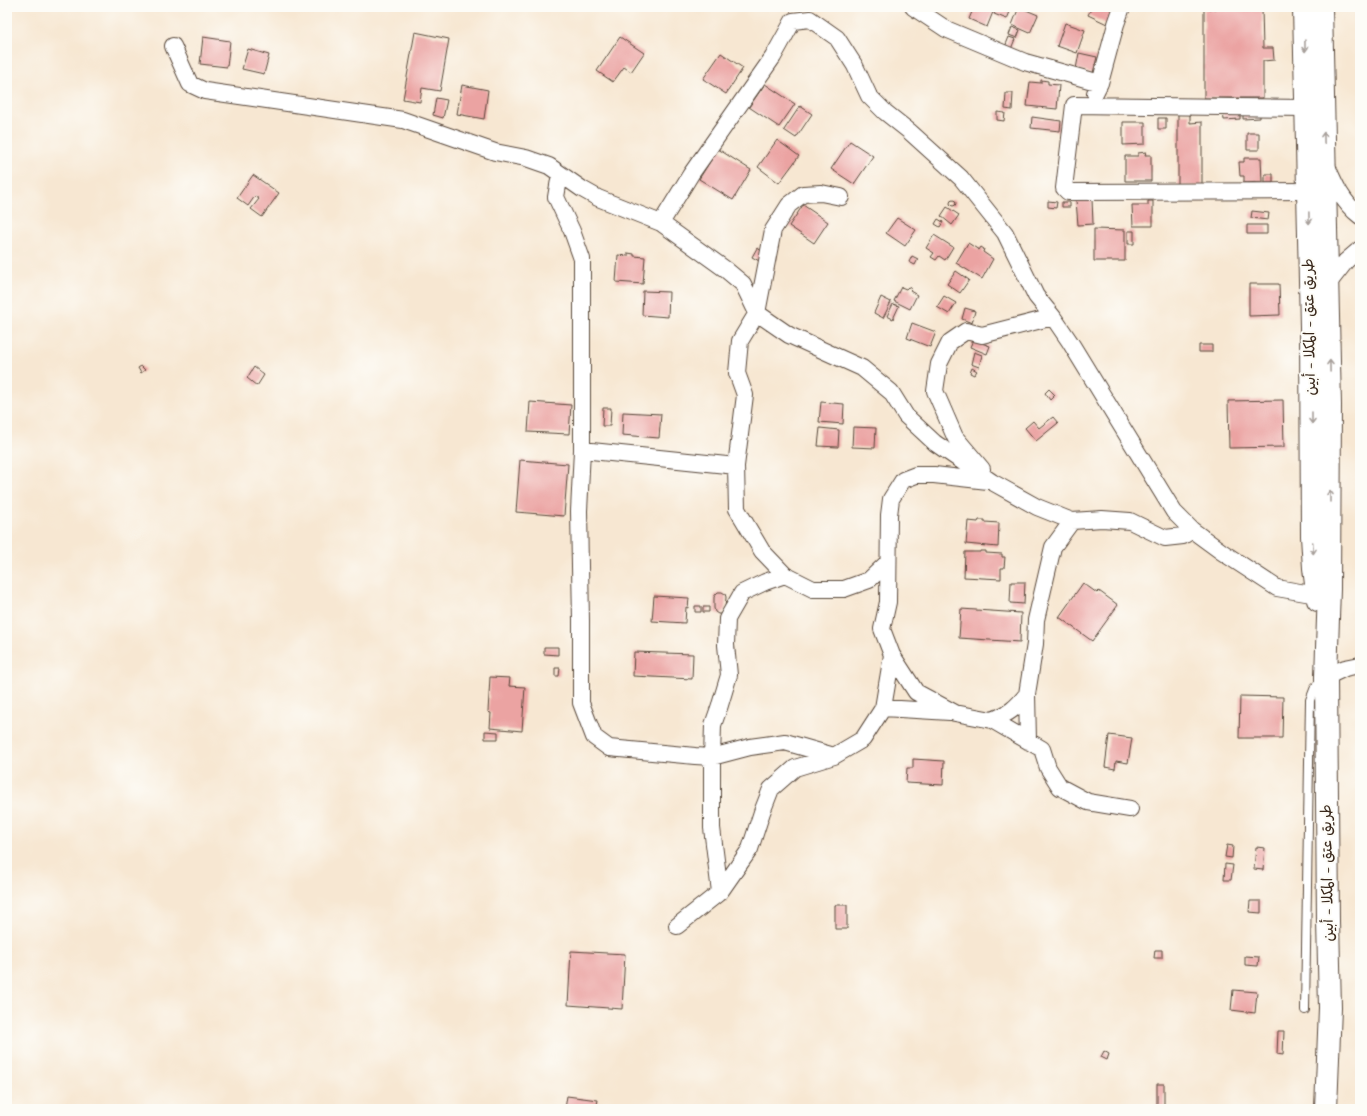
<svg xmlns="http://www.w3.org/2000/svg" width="1367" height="1116" viewBox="0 0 1367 1116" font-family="Mynerve,'Playpen Sans Arabic',sans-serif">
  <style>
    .building { fill: #eba3a2 }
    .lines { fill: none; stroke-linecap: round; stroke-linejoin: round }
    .service-casing { stroke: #574639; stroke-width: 10 }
    .minor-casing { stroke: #574639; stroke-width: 18 }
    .primary-casing { stroke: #574639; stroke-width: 24 }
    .service { stroke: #fff; stroke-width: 8 }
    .minor { stroke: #fff; stroke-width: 16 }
    .primary { stroke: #fff; stroke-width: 22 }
    .oneway { stroke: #a79f9a }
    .labels { text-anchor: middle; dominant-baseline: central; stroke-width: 4; stroke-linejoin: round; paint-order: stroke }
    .street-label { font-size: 15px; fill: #3b2a1e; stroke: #fdfcf7 }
  </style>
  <rect width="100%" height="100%" fill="#fdfcf7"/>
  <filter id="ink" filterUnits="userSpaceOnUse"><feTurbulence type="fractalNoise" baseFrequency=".025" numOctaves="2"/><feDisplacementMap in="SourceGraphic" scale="8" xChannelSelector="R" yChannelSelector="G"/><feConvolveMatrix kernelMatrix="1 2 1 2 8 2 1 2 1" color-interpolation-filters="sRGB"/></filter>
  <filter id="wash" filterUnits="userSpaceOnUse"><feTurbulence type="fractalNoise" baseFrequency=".012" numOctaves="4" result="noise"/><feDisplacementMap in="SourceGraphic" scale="16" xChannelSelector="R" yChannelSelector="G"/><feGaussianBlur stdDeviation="0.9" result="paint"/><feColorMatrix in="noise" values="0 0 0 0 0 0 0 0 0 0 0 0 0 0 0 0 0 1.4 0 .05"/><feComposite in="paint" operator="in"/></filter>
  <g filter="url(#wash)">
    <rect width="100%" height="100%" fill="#f7e7d2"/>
    <g id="blocks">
      <path class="building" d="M 974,7 L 995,7 L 987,27 L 969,19 Z
        M 997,7 L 1012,7 L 1007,19 L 994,14 Z
        M 1019,7 L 1038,15 L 1030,33 L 1012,25 Z
        M 1092,7 L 1115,7 L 1107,24 L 1088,15 Z
        M 1204,9 L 1262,9 L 1263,48 L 1273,48 L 1274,60 L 1263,61 L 1263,98 L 1204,98 Z
        M 1065,23 L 1085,30 L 1077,53 L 1057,46 Z
        M 1012,27 L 1020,30 L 1017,38 L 1009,35 Z
        M 415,32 L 449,39 L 440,91 L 422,88 L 420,102 L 403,99 Z
        M 203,37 L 230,41 L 227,67 L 200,64 Z
        M 620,37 L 644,53 L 631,72 L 624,67 L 613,82 L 597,71 Z
        M 1009,37 L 1015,39 L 1011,49 L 1005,47 Z
        M 248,49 L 269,55 L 264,74 L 242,69 Z
        M 721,53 L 743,68 L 726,94 L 703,79 Z
        M 1079,53 L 1097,57 L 1093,73 L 1076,69 Z
        M 1041,80 L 1048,81 L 1048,84 L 1059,85 L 1057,109 L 1027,106 L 1030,82 L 1041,83 Z
        M 765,84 L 795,104 L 779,127 L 749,107 Z
        M 462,85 L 488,90 L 484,119 L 457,114 Z
        M 1006,93 L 1013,93 L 1012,110 L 1005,109 Z
        M 436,98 L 447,100 L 443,118 L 433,115 Z
        M 800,106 L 812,114 L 796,138 L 784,130 Z
        M 1243,111 L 1260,111 L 1260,118 L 1243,119 Z
        M 997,112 L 1005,113 L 1004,121 L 997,120 Z
        M 1223,112 L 1240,112 L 1240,119 L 1224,120 Z
        M 1178,114 L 1190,114 L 1190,123 L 1202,122 L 1202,186 L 1178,186 Z
        M 1032,117 L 1061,121 L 1060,131 L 1031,128 Z
        M 1158,118 L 1166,118 L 1166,129 L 1158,129 Z
        M 1123,122 L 1145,122 L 1145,144 L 1123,145 Z
        M 1247,133 L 1259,133 L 1259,150 L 1247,150 Z
        M 777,140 L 799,156 L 779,183 L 758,167 Z
        M 850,141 L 873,156 L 854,184 L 831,169 Z
        M 718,149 L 751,170 L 733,200 L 699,179 Z
        M 1146,152 L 1145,155 L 1151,155 L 1151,181 L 1125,181 L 1125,156 L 1138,156 L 1138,153 Z
        M 1244,158 L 1261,158 L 1262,182 L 1244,183 L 1244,176 L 1240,176 L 1239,162 L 1244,162 Z
        M 1265,174 L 1273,174 L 1273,183 L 1265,183 Z
        M 253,175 L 279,193 L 262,217 L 251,209 L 259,199 L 255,196 L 248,206 L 237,198 Z
        M 1092,199 L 1093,224 L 1078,225 L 1076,200 Z
        M950 203a3 3 0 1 1 6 0a3 3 0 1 1-6 0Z
        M 1048,201 L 1057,202 L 1056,208 L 1048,207 Z
        M 1148,201 L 1153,201 L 1153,226 L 1133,226 L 1132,205 L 1148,205 Z
        M 1062,202 L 1070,202 L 1070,207 L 1062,207 Z
        M 803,205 L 828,222 L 814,243 L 789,226 Z
        M 947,207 L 959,215 L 952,225 L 941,216 Z
        M 1252,211 L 1269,213 L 1268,220 L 1251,218 Z
        M 897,218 L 916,230 L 905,246 L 886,233 Z
        M 938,219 L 943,222 L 940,227 L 935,224 Z
        M 1247,225 L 1267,225 L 1267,234 L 1247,234 Z
        M 1094,229 L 1125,230 L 1125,261 L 1094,261 Z
        M 1128,231 L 1134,231 L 1134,244 L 1128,244 Z
        M 934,235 L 953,247 L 945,260 L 939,256 L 936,260 L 931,257 L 934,253 L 926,248 Z
        M 968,243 L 979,250 L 981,247 L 984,249 L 983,252 L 993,259 L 982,279 L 956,263 Z
        M 757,248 L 766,253 L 761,262 L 752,257 Z
        M 628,253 L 634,254 L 634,256 L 645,257 L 643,284 L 616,282 L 618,255 L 628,256 Z
        M 912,256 L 918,259 L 915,265 L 909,262 Z
        M 956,271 L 969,280 L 960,293 L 947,284 Z
        M 1249,284 L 1279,284 L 1280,315 L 1249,316 Z
        M 901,287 L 906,289 L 908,287 L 912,289 L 910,291 L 917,295 L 910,309 L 894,301 Z
        M 643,291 L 669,292 L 668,317 L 642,315 Z
        M 944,296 L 956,303 L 949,314 L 937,307 Z
        M 881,297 L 891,302 L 883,318 L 874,313 Z
        M 893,304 L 899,306 L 893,319 L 887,316 Z
        M 965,308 L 975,311 L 972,323 L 962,319 Z
        M 912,323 L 936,332 L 930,347 L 907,338 Z
        M 973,340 L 990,346 L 987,354 L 970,347 Z
        M 1199,345 L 1212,345 L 1212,352 L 1199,352 Z
        M 974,352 L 982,355 L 979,367 L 971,364 Z
        M 141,366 L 145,370 L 141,373 L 138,368 Z
        M 254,367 L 264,375 L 257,386 L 247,378 Z
        M 972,368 L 977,371 L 974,375 L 970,373 Z
        M 1049,389 L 1055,395 L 1050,400 L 1045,393 Z
        M 1283,400 L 1284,447 L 1229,448 L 1228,401 Z
        M 530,402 L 571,405 L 569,434 L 528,432 Z
        M 821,402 L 844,404 L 843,424 L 819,422 Z
        M 603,408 L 611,408 L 610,426 L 602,426 Z
        M 623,412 L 661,414 L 659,438 L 622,435 Z
        M 1053,417 L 1058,423 L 1036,441 L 1025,428 L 1033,421 L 1039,428 Z
        M 853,427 L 876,428 L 875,448 L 852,447 Z
        M 820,428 L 839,430 L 838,447 L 818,446 Z
        M 520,460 L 568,464 L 564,516 L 516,512 Z
        M 979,520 L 985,520 L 985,522 L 999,523 L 998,547 L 966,544 L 968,521 L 978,522 Z
        M 980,551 L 986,551 L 986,553 L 1002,554 L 1002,557 L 1005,557 L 1004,568 L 1001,568 L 1001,579 L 964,577 L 965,552 L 980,552 Z
        M 1011,582 L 1025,582 L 1024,604 L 1010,603 Z
        M 1083,583 L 1097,593 L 1099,591 L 1118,605 L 1092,641 L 1059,617 Z
        M 718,592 L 722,592 L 725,594 L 726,597 L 725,609 L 721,614 L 718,614 L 715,612 L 714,608 L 714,597 L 716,594 Z
        M 654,596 L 689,598 L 688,608 L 686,607 L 685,623 L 652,621 Z
        M 695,606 L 701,606 L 701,612 L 695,612 Z
        M 703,607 L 709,607 L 709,612 L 703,612 Z
        M 961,609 L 1021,613 L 1020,642 L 959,638 Z
        M 544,647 L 558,647 L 558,655 L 544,654 Z
        M 634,652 L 693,654 L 692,679 L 633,676 Z
        M 555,668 L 560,668 L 559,676 L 555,676 Z
        M 490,677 L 510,678 L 509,686 L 525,687 L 522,731 L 490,728 L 491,713 L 488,712 Z
        M 1240,696 L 1283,697 L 1282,738 L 1239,738 Z
        M 485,731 L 498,732 L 498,739 L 485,739 Z
        M 1109,735 L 1132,738 L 1128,763 L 1116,761 L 1115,769 L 1105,767 Z
        M 913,759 L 944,761 L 943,785 L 906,783 L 907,768 L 913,768 Z
        M 1227,845 L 1233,846 L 1232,858 L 1225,857 Z
        M 1256,847 L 1265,848 L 1263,870 L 1254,869 Z
        M 1225,864 L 1233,865 L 1231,880 L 1224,880 Z
        M 1250,901 L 1261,901 L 1261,913 L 1249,912 Z
        M 835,905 L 847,905 L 847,929 L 835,929 Z
        M 1155,950 L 1162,950 L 1162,958 L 1154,958 Z
        M 571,951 L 625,954 L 622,1009 L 568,1005 Z
        M 1245,956 L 1259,957 L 1258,966 L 1245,965 Z
        M 1233,990 L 1257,992 L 1255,1013 L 1231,1010 Z
        M 1278,1031 L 1284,1031 L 1283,1055 L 1277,1054 Z
        M 1104,1051 L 1109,1054 L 1107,1060 L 1101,1057 Z
        M 1157,1084 L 1164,1084 L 1164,1109 L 1157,1109 Z
        M 567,1096 L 598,1100 L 596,1109 L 565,1109 Z"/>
    </g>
  </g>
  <g filter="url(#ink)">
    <use href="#blocks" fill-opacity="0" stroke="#574639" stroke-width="1"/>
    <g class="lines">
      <defs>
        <path id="service" d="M 1305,1010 L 1310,700 L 1315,687 L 1323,680"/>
        <path id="minor" d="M 913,7 L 946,29 L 1025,62 L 1100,83
          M 173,46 L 190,84 L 205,91 L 403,120 L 495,152 L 526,158 L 549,166 L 582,189 L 598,198 L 661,223 L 725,269 L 743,284 L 757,313 L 789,335 L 862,368 L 891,392 L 906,416 L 935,443 L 992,482 L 1037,507 L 1072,521 L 1102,519 L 1130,521 L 1165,538 L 1183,536 L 1192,530
          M 1095,93 L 1100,83 L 1116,24 L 1122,7
          M 1306,108 L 1074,105 L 1064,188 L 1068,192 L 1308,191
          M 1327,166 C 1335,185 1343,203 1360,216
          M 560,174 L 556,197 L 572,231 L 582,259 L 582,450 L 579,511 L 581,621 L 581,703 L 594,737 L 609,748 L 695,756 L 712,757 L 750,747 L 785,742 L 834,756
          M 841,197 L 821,193 L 803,194 L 789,205 L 773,230 L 757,313 L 740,341 L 737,373 L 745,395 L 736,466 L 737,509 L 762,551 L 785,575 L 813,589 L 844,589 L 869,580 L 888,562
          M 661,223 L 691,174 L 773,57 L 793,21 L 810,19 L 837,38 L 855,66 L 869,96 L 885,112 L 909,131 L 961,178 L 1005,233 L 1036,296 L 1053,317 L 1070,342 L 1174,512 L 1192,530 L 1222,552 L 1277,588 L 1317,595
          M 1328,284 L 1346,261 L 1360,249
          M 582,450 L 736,466
          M 982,469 L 955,437 L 935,391 L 939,364 L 950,342 L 966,331 L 982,335 L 1053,317
          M 988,481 L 934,475 L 916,475 L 903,480 L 891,499 L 889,515 L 888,602 L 882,629 L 892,655 L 916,692 L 955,713 L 992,720 L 1042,749 L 1048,768 L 1060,787 L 1088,802 L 1130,809
          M 1326,677 L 1345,668 L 1360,665
          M 883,708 L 950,712
          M 992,720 C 1009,714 1016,708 1027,694
          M 1028,741 L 1027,694 L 1035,644 L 1036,620 L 1053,547 L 1072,521
          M 720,892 L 712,828 L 712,757 L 713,725 L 720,705 L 729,675 L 726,645 L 727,619 L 742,593 L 765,582 L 785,575
          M 677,926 L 720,892 L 750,849 L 762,812 L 771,789 L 795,768 L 834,756 L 863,739 L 883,708 L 892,655"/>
        <path id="primary" d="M 1304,7 L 1311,327 L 1312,536 L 1314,568 L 1318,600
          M 1321,7 L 1330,405 L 1329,589 L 1326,677 L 1328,921 L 1330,1008 L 1326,1109"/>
      </defs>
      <use href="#service" class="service-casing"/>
      <use href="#minor" class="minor-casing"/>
      <use href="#primary" class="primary-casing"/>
      <use href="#service" class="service"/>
      <use href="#minor" class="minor"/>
      <use href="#primary" class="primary"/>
    </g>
    <defs><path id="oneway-shaft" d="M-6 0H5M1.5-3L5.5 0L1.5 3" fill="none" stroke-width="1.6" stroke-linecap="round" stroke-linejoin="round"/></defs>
    <g class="oneway">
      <use href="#oneway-shaft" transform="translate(1305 46) rotate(89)"/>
      <use href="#oneway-shaft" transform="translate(1324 138) rotate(-91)"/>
      <use href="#oneway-shaft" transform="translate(1309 218) rotate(89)"/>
      <use href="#oneway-shaft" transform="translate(1330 366) rotate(-91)"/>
      <use href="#oneway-shaft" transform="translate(1312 418) rotate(90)"/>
      <use href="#oneway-shaft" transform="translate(1330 496) rotate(-90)"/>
      <use href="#oneway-shaft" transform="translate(1313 548) rotate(87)"/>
    </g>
  </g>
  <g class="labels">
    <g class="street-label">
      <text transform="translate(1310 327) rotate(-91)">طريق عتق - المكلا - أبين</text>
      <text transform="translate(1328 873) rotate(-91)">طريق عتق - المكلا - أبين</text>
    </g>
  </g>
  <rect width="1367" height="1116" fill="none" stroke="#fdfcf7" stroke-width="24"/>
</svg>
